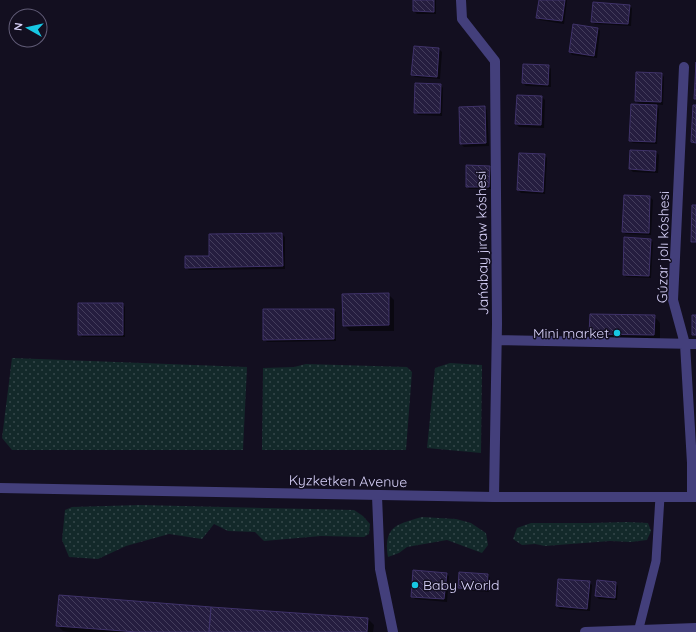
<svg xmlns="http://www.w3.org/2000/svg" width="696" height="632" viewBox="0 0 696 632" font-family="Quicksand,sans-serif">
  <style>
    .grass { fill: url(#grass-dots) }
    .shadow { fill: #0007 }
    .building { fill: url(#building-back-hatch); stroke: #3f3269 }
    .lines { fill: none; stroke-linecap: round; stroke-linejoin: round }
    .service { stroke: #433f7b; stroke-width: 9 }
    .minor { stroke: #433f7b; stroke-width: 10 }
    .tertiary { stroke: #433f7b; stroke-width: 10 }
    .poi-dot { fill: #17c7e3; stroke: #130f20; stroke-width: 1.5 }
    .labels { text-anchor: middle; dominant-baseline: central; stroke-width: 3; stroke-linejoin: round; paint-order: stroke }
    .street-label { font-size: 14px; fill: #d9d3fb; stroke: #130f20 }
    .poi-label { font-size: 14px; fill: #d9d3fb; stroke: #130f20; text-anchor: end }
  </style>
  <defs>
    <pattern id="grass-dots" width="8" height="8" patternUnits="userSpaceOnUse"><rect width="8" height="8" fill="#13292a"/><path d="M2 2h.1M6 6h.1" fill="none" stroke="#35474a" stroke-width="1.8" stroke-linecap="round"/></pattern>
    <pattern id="building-back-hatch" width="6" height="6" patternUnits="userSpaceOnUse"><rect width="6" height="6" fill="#251d3f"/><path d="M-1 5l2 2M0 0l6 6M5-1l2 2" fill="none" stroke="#443d5c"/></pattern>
  </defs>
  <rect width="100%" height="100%" fill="#130f20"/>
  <path class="grass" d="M 12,358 L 247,367 L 243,450 L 12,450 L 2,438 Z
    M 450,363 L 482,365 L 481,453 L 427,448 L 435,368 Z
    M 306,364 L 407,367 L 412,372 L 406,450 L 262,450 L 263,368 L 294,367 Z
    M 140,505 L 354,510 L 363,516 L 370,524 L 369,534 L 364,537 L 321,536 L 264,541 L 255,532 L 228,531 L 214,524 L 202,539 L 169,534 L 126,546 L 98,559 L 69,557 L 62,540 L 65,510 L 72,507 Z
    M 422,517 L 456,519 L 471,523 L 486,533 L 488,545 L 482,553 L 447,540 L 407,547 L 399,553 L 388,557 C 386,547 386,533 395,527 C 400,523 415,519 422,517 Z
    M 627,522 L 648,523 L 651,531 L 647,540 L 631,542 L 610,541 L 545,546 L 535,544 L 522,545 L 513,539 L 517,528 L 531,523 L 590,523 Z"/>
  <path class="shadow" d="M 414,0 L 436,0 L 436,14 L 417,14 L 414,11 Z
    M 540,0 L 567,0 L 564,24 L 540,20 L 538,18 Z
    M 629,6 L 632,8 L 631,26 L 595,24 L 592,21 Z
    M 598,28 L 600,31 L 597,58 L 572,55 L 570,52 Z
    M 414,47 L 439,49 L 442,52 L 440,79 L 415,77 L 412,75 Z
    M 549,66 L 551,69 L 551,87 L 526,86 L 523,83 Z
    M 662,74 L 664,77 L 663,105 L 655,104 L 659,109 L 657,144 L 633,143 L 630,141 L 640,105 L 636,101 Z
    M 441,85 L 443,88 L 442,116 L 418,115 L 415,112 Z
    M 518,96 L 542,97 L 545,100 L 544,128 L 519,127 L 516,124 Z
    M 484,107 L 487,110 L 489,146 L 464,147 L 461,144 Z
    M 656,152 L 659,155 L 658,173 L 633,172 L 630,169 Z
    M 544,155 L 547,158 L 545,194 L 521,193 L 518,190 Z
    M 490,167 L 492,169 L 492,189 L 469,189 L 467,186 Z
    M 625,196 L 650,197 L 653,200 L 651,235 L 626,234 L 623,232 Z
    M 282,234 L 285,237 L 285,269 L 189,270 L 186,267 L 210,257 Z
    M 650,240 L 653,242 L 651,278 L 626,277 L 624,274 Z
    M 388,294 L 394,300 L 394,331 L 350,331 L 344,325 Z
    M 123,304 L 125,307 L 125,337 L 82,337 L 79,334 Z
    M 333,310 L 336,312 L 336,341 L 267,342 L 264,339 Z
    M 654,316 L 660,323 L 660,341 L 596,339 L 590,333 Z
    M 446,574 L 449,576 L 447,602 L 415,599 L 412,596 Z
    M 488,575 L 490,578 L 489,592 L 462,590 L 459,587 Z
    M 589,582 L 592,585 L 590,611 L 560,609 L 557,606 Z
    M 616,583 L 618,586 L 617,600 L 599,599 L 596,596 Z
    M 368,619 L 374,625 L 373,632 L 70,632 L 63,631 L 57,625 Z"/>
  <path class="building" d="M 413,0 L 434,0 L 434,12 L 413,11 Z
    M 539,0 L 565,0 L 562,21 L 536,18 Z
    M 593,2 L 630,5 L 628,24 L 591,22 Z
    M 573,24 L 598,28 L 594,56 L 569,52 Z
    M 414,46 L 439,48 L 437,77 L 411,75 Z
    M 696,62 L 696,99 L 694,99 Z
    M 523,64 L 549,65 L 548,85 L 522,83 Z
    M 636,72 L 662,73 L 661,102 L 635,101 Z
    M 415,83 L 441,84 L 440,113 L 414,113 Z
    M 517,95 L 542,96 L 541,125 L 515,124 Z
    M 631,104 L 657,105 L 655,142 L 629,141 Z
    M 693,105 L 696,105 L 696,143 L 691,142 Z
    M 485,106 L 486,143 L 460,144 L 459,107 Z
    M 630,150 L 656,151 L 655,171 L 629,169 Z
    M 519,153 L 545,154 L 543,192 L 517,190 Z
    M 466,165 L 490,166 L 489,187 L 466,187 Z
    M 624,195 L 650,196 L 649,233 L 622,232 Z
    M 692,205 L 696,205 L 696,242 L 691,242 Z
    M 282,233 L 283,266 L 185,268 L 185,256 L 209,256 L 209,234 Z
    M 624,237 L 651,239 L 649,276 L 623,275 Z
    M 389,293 L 389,325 L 343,326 L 342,294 Z
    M 78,303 L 123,303 L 123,335 L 78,335 Z
    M 263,309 L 334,309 L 334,339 L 263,340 Z
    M 590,314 L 655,315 L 654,335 L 589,334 Z
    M 692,315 L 696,315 L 696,335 L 692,335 Z
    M 413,570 L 447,573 L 444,599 L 411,597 Z
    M 459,572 L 488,574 L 487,590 L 458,588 Z
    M 558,579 L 590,581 L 587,609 L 556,606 Z
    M 597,580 L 616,582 L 615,598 L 595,596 Z
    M 59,595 L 211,607 L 209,632 L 137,632 L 56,626 Z
    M 211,607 L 368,618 L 367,632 L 209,632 Z"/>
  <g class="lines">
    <path class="service" d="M 638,632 L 656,561 L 660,497"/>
    <path class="minor" d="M 461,0 L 462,19 L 495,61 L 497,324 L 494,497
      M 684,67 L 673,300 L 685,344 L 692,463 L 692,497
      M 497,340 L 696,344
      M 377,496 L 380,569 L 393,632
      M 585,632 L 696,628"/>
    <path class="tertiary" d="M 0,488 L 494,497 L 696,497"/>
  </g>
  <g class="poi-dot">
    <circle cx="617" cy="333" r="4"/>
    <circle cx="415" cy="585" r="4"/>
  </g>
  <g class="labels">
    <g class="street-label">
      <text transform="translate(482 243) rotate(-91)">Jańabay jıraw kóshesi</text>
      <text transform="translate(663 247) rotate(-89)">Gúzar jolı kóshesi</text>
      <text transform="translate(348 481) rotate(1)">Kyzketken Avenue</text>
    </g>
    <g class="poi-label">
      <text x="609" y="333">Mini market</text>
      <text x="423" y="585" text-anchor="start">Baby World</text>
    </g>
  </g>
  <g transform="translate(28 28) rotate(278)"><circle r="19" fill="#130f20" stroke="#625d78"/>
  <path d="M0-3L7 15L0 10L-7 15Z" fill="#17c7e3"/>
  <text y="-6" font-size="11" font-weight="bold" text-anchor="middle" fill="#d9d3fb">N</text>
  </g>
</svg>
